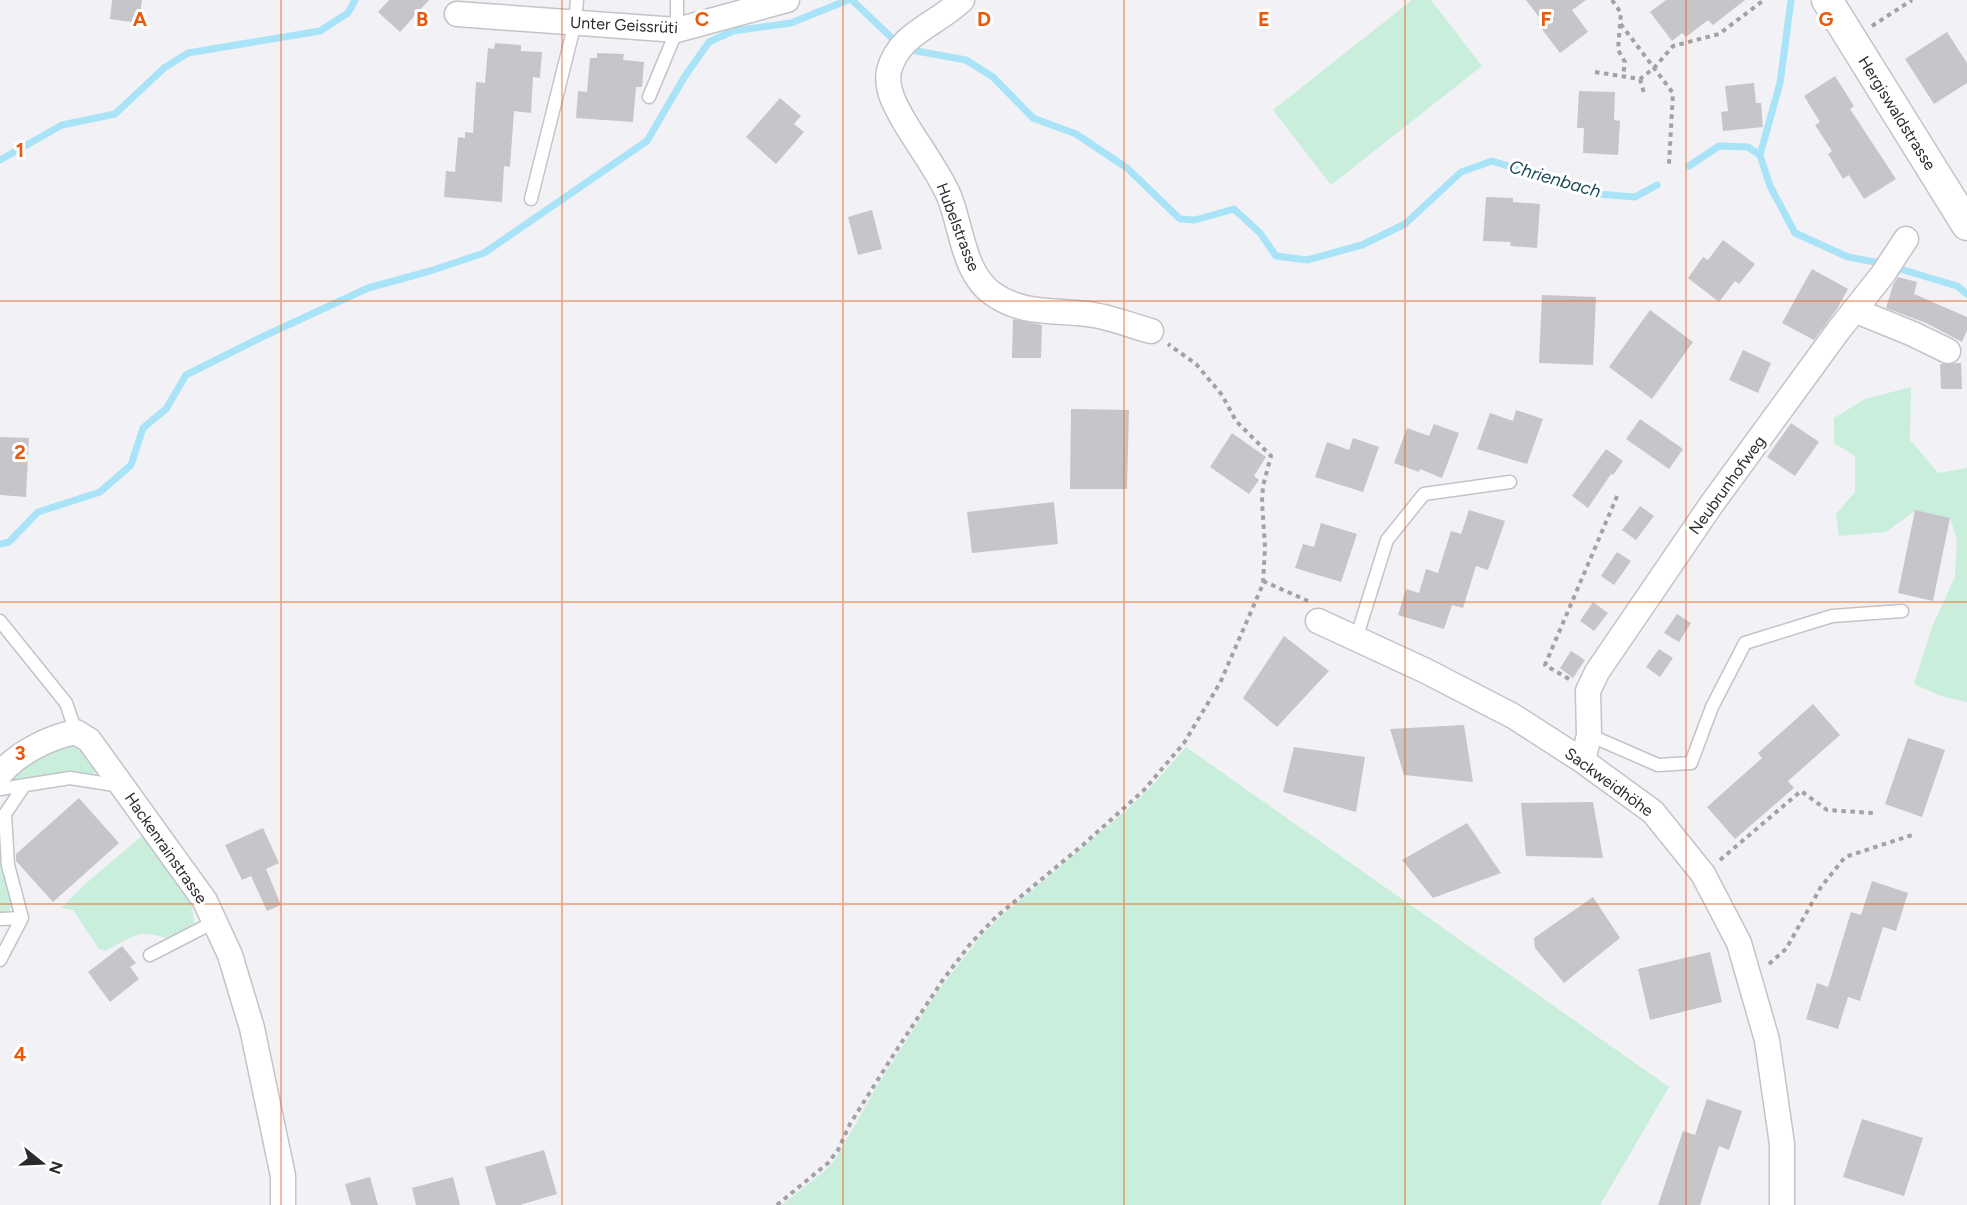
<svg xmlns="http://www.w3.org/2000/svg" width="1967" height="1205" viewBox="0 0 1967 1205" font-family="Figtree,sans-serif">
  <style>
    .green { fill: #c9eedc }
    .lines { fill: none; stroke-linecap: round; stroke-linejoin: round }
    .stream { stroke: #a9e3f7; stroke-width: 7 }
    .building { fill: #c6c5ca }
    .service-casing { stroke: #c4c3c9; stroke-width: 15 }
    .minor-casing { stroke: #c4c3c9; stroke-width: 27 }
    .tertiary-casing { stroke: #c4c3c9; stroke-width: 33 }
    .path { stroke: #a2a1a5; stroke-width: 4; stroke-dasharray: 4.5 4.5; stroke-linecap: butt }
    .service { stroke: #fff; stroke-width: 12 }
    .minor { stroke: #fff; stroke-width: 24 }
    .tertiary { stroke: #fff; stroke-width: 30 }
    .grid { fill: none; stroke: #e8590c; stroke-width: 1.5; stroke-opacity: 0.55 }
    .labels { text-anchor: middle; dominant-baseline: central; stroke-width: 6; stroke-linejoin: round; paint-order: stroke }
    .street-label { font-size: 16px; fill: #2b2b2d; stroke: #fff }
    .water-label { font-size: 18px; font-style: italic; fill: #1a4a59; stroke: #fff }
    .grid-label { font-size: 20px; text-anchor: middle; font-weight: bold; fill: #e8590c; stroke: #fff; stroke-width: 6; stroke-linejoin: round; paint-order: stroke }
  </style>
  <rect width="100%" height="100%" fill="#f2f1f6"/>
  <path class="green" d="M 1412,0 L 1431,0 L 1482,66 L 1331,185 L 1273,110 Z
    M 1911,387 L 1910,440 L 1938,473 L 1967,468 L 1967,702 L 1941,696 L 1914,684 L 1932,627 L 1955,577 L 1957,540 L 1950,518 L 1915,511 L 1886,532 L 1839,536 L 1836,514 L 1855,492 L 1855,456 L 1834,443 L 1834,418 L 1865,399 Z
    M 60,745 L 78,746 L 87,749 L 97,770 L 91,776 L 11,783 L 9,779 L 12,770 Z
    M 1186,747 L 1669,1087 L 1600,1205 L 782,1205 L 828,1168 L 836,1158 L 876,1088 L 937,992 L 981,936 L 1001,916 L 1121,815 L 1150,788 Z
    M 148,831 L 188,883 L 195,926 L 175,941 C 139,928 137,934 105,951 L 99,949 L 73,910 L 61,908 L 84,885 Z
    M 0,854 L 5,865 L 13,901 L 6,920 L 0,920 Z"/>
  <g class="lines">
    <path class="stream" d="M 852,0 L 896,42
      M 911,50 L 966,60 L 993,77 L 1033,118 L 1076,134 L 1127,168 L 1180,219 L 1195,220 L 1234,209 L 1260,233 L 1276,256 L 1307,260 L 1362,245 L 1405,224 L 1461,172 L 1492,161 L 1598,194 L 1635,197 L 1657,185
      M 1760,155 L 1780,83 L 1791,0
      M 0,160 L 62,125 L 115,114 L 164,68 L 188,53 L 320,31 L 348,13 L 355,0
      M 1689,166 L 1719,146 L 1748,147 L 1760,155 L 1770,186 L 1795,233 L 1848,257 L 1880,263 L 1957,286 L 1967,294
      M 0,544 L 9,542 L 38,512 L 100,492 L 131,465 L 143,428 L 166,409 L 186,375 L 262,337 L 368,288 L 430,271 L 484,253 L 647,141 L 685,76 L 709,42 L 733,31 L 791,23 L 848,0"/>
  </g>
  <path class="building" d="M 112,0 L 142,0 L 139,23 L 110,19 Z
    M 389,0 L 429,0 L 400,32 L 378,12 Z
    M 1526,0 L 1586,0 L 1572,10 L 1588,32 L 1560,53 L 1538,24 L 1542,21 Z
    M 1666,0 L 1745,0 L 1713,25 L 1708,20 L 1686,37 L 1682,33 L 1672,41 L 1650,12 Z
    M 1947,32 L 1967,63 L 1967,83 L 1934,104 L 1905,59 Z
    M 495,43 L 521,45 L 521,51 L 542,52 L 540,78 L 533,77 L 531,113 L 514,111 L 510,167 L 504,166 L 502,202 L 444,197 L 446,171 L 455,172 L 458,137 L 465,138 L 465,132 L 473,133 L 476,82 L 485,83 L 488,48 L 494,49 Z
    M 597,53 L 624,54 L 623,60 L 644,62 L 642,87 L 636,87 L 633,122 L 576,118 L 578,91 L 587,92 L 590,58 L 597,58 Z
    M 1835,76 L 1854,106 L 1850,109 L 1896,179 L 1864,199 L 1849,175 L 1843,179 L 1828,154 L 1832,151 L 1815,125 L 1820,122 L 1804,96 Z
    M 1754,83 L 1756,103 L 1761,103 L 1763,127 L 1723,131 L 1721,112 L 1728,111 L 1725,86 Z
    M 1579,91 L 1615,92 L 1614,120 L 1620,121 L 1618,155 L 1583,153 L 1584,128 L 1577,128 Z
    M 780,98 L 801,116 L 794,124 L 804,132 L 776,164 L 746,137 Z
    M 1486,197 L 1513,198 L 1513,202 L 1540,204 L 1537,248 L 1510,246 L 1511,242 L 1483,241 Z
    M 872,210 L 882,249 L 858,255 L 848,217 Z
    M 1723,240 L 1755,264 L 1739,284 L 1735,281 L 1719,302 L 1688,278 L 1703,257 L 1708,260 Z
    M 1812,269 L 1848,289 L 1837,309 L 1814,340 L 1782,323 Z
    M 1898,277 L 1917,282 L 1914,294 L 1967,317 L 1967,330 L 1962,342 L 1926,323 L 1886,308 L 1893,285 Z
    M 1542,295 L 1596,297 L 1593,365 L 1539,363 Z
    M 1650,310 L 1693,342 L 1652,399 L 1609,367 Z
    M 1013,319 L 1042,325 L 1041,358 L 1012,358 Z
    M 1743,350 L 1771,363 L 1758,393 L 1729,380 Z
    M 1961,363 L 1962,389 L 1941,389 L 1940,364 Z
    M 1071,409 L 1129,410 L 1127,489 L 1070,489 Z
    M 1516,410 L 1543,419 L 1527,464 L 1477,449 L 1490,413 L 1513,421 Z
    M 1640,419 L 1683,449 L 1669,469 L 1626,439 Z
    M 1791,423 L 1819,442 L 1795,476 L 1767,457 Z
    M 1434,424 L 1459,433 L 1442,478 L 1420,469 L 1419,472 L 1394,463 L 1407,428 L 1429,436 Z
    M 1232,433 L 1266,457 L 1254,476 L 1259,480 L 1249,494 L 1210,467 Z
    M 0,437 L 29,438 L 26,497 L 0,495 Z
    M 1353,438 L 1379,447 L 1363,492 L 1315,477 L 1327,442 L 1349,450 Z
    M 1606,449 L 1623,461 L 1613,475 L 1611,474 L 1588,508 L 1572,496 Z
    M 1054,502 L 1058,544 L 972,553 L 967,512 Z
    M 1640,506 L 1654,516 L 1636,540 L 1622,530 Z
    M 1469,510 L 1505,521 L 1488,570 L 1476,566 L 1463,608 L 1452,605 L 1444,629 L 1398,615 L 1406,589 L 1419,593 L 1426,569 L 1438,573 L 1451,531 L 1461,534 Z
    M 1915,510 L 1950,518 L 1933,601 L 1898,593 Z
    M 1321,523 L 1357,534 L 1341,582 L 1295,568 L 1303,544 L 1314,547 Z
    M 1617,552 L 1631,561 L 1614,585 L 1601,576 Z
    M 1593,602 L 1608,613 L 1594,631 L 1580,621 Z
    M 1677,614 L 1691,623 L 1679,642 L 1664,633 Z
    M 1284,636 L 1329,671 L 1277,727 L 1243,698 Z
    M 1659,649 L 1673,658 L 1660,677 L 1646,667 Z
    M 1571,651 L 1585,660 L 1573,678 L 1560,668 Z
    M 1813,704 L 1840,735 L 1788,781 L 1794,788 L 1735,839 L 1707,807 L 1762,758 L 1758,753 Z
    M 1464,725 L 1473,782 L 1404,775 L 1390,729 Z
    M 1908,738 L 1945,750 L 1922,817 L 1885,804 Z
    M 1294,747 L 1365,757 L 1356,812 L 1283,792 Z
    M 79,798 L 119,843 L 53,902 L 16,861 L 16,854 Z
    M 1593,802 L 1603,858 L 1526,856 L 1521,803 Z
    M 1467,823 L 1501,873 L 1433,898 L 1402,860 Z
    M 263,828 L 279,863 L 266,869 L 281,905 L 267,911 L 251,876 L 242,880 L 225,845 Z
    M 1872,881 L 1908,893 L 1896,931 L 1883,927 L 1860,1001 L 1848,997 L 1838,1029 L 1806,1019 L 1817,983 L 1828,987 L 1851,912 L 1861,915 Z
    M 1593,897 L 1620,938 L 1564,983 L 1535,948 L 1534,938 Z
    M 122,946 L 136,963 L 130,967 L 139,979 L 110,1002 L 88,972 Z
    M 1710,952 L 1722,1002 L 1650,1020 L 1638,969 Z
    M 1707,1099 L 1742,1111 L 1729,1150 L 1719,1146 L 1700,1205 L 1658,1205 L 1683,1131 L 1695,1135 Z
    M 1862,1119 L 1923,1138 L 1904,1196 L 1843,1177 Z
    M 544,1150 L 557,1194 L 520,1205 L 496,1205 L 485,1167 Z
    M 370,1177 L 378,1205 L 351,1205 L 345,1184 Z
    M 453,1177 L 460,1205 L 416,1205 L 412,1188 Z"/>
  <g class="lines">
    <defs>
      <path id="service" d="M 649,97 L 677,30 L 677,0
        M 531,199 L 575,23 L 577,0
        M 0,621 L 66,703 L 76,732
        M 1356,639 L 1387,540 L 1424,494 L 1510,482
        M 1589,735 L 1658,765 L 1691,763 L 1712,707 L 1745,643 L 1832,616 L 1902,611
        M 0,789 L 70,778 L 121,786
        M 0,919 L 22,918
        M 150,955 L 214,922
        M 0,960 L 22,918 L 8,865 L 5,814 L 24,786"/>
      <path id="minor" d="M 962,0 C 938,24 898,33 889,71 C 885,91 898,110 907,126 C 921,149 938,171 949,196 C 962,228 963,273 993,294 C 1024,316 1059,309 1094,315 C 1113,318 1132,326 1151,331
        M 457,14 L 677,30 L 787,0
        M 1854,310 L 1913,334 L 1948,351
        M 1318,621 L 1426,671 L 1513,716 L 1583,761 L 1653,812 L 1703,874 L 1739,943 L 1767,1040 L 1782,1144 L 1782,1205
        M 1583,761 L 1589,735 L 1588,691 L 1597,672 L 1711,505 L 1838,331 L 1883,274 L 1906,239
        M 0,774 C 18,753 49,737 76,732 L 89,740 L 205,901 L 230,955 L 252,1028 L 283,1176 L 283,1205"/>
      <path id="tertiary" d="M 1827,0 L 1967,225"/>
    </defs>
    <use href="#service" class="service-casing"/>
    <use href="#minor" class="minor-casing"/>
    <use href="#tertiary" class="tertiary-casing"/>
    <path class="path" d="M 1612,0 L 1621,13 L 1620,23 L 1673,93 L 1669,164
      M 1620,24 L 1618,50 L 1625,62 L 1623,76
      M 1872,26 L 1912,0
      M 1595,72 L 1640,79 L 1654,68 L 1673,46 L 1719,34 L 1764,0
      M 1640,79 L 1644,93
      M 1263,581 L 1308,601
      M 1569,679 L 1545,665 L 1618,494
      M 1720,860 L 1801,791 L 1827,810 L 1873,813
      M 1769,964 L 1786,949 L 1821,887 L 1845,857 L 1912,835
      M 777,1205 L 828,1163 L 838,1150 L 850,1124 L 894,1054 L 942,981 L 971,943 L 996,917 L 1084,844 L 1144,790 L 1184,743 L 1220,683 L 1263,584 L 1265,547 L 1262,502 L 1263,486 L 1271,456 L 1236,421 L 1222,395 L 1196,364 L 1168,344"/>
    <use href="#service" class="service"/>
    <use href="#minor" class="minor"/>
    <use href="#tertiary" class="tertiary"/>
  </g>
  <path class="grid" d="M 281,0 L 281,1205M 562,0 L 562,1205M 843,0 L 843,1205M 1124,0 L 1124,1205M 1405,0 L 1405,1205M 1686,0 L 1686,1205M 0,301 L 1967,301M 0,602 L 1967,602M 0,904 L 1967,904"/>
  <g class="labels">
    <g class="street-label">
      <text transform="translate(624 25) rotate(3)">Unter Geissrüti</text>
      <text transform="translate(1897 113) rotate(58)">Hergiswaldstrasse</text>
      <text transform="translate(958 227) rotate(69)">Hubelstrasse</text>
      <text transform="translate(1727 485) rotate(-54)">Neubrunhofweg</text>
      <text transform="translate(1609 782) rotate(36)">Sackweidhöhe</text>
      <text transform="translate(166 848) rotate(55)">Hackenrainstrasse</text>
    </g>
    <g class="water-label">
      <text transform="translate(1555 179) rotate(16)">Chrienbach</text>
    </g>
  </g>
  <g class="grid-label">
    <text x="140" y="26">A</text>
    <text x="422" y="26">B</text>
    <text x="702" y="26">C</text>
    <text x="984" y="26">D</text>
    <text x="1264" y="26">E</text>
    <text x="1546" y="26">F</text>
    <text x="1826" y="26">G</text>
    <text x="20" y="157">1</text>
    <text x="20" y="459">2</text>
    <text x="20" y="760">3</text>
    <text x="20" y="1061">4</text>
  </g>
  <g transform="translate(42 1163) rotate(108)" stroke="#ffffff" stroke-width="4.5" paint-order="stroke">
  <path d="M0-4.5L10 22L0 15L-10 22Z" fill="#2b2b2d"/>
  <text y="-9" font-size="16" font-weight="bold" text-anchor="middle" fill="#2b2b2d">N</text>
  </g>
</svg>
